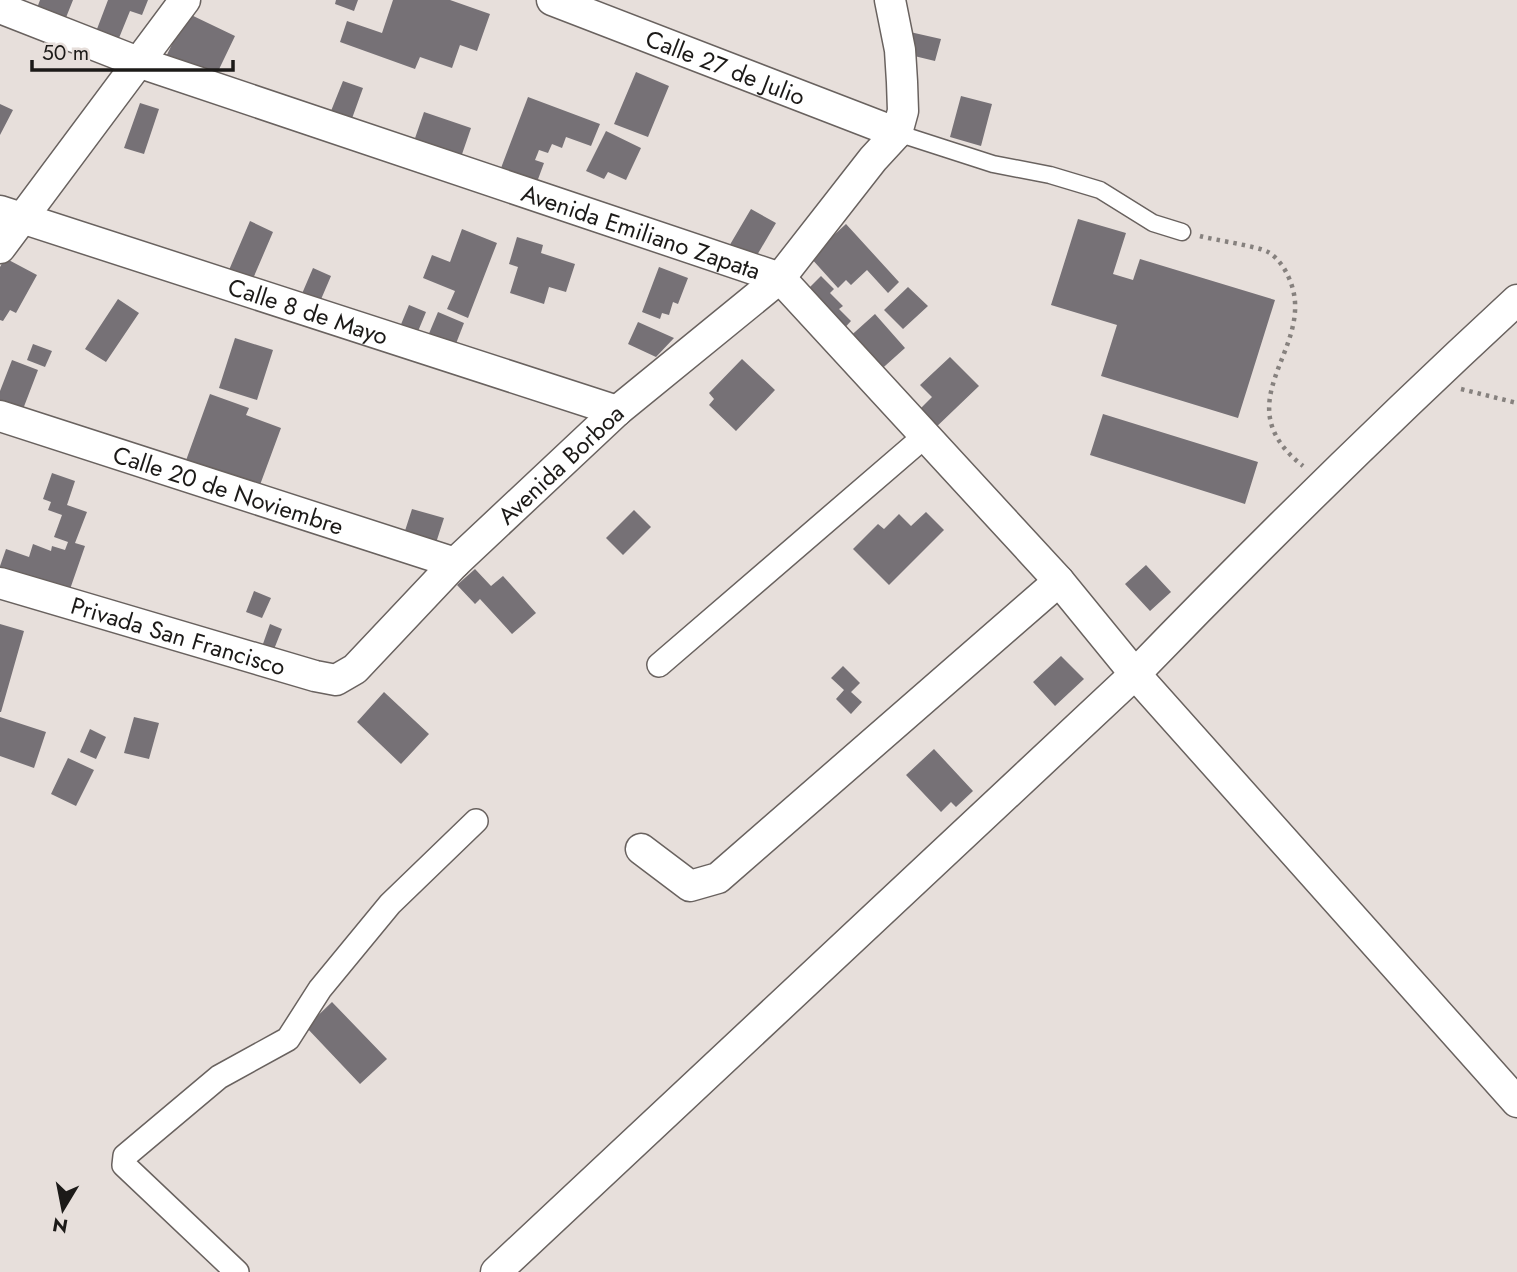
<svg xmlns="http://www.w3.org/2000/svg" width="1517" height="1272" viewBox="0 0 1517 1272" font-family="Jost,sans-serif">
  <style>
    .building { fill: #767176 }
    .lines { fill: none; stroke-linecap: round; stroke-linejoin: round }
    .service-casing { stroke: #69625f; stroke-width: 19 }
    .pedestrian-casing { stroke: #69625f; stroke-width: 26 }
    .minor-casing { stroke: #69625f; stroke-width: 33 }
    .path { stroke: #86817e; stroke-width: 4.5; stroke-dasharray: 3.5 5; stroke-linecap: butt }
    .service { stroke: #fff; stroke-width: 16 }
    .pedestrian { stroke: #fff; stroke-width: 23 }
    .minor { stroke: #fff; stroke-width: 30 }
    .labels { text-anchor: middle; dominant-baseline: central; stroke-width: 6; stroke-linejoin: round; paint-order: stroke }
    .street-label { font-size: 24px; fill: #1c1a18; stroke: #e7dfdb }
  </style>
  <rect width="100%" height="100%" fill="#e7dfdb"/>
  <path class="building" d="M 40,0 L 73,0 L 61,30 L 33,19 Z
    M 108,0 L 148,0 L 142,15 L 130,11 L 119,38 L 97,29 Z
    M 336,0 L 358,0 L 354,11 L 335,4 Z
    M 393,0 L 450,0 L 490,14 L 477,51 L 460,45 L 452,68 L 420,57 L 415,69 L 340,42 L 347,21 L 382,33 Z
    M 187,13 L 235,36 L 211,86 L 163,63 Z
    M 910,32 L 941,39 L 935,61 L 906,54 Z
    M 636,72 L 669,86 L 648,137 L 614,124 Z
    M 343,81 L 363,88 L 350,124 L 329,116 Z
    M 961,96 L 992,104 L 981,146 L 950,137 Z
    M 528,97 L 600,124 L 591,146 L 566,137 L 562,148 L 552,144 L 548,153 L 539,150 L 535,160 L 544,163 L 537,182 L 501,168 Z
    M 140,103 L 159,109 L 144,154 L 124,148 Z
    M 0,104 L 13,110 L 0,135 Z
    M 424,112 L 471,128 L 459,163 L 412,147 Z
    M 606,131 L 641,148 L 626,180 L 608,172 L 604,179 L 586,171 Z
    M 751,209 L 776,223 L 753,262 L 728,248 Z
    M 1078,219 L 1126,233 L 1113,274 L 1133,280 L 1140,259 L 1275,300 L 1238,418 L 1101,376 L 1117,325 L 1051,305 Z
    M 250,221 L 273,232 L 249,288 L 226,277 Z
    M 846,224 L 899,282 L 888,293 L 867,270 L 851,285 L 846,280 L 838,288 L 810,257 Z
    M 462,229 L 497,243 L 468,318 L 447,309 L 455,291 L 423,278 L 432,255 L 450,262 Z
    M 517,237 L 543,245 L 541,253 L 575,264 L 566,292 L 549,287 L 544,304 L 510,293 L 518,267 L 509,264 Z
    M 5,258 L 37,275 L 16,313 L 10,310 L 3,321 L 0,320 L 0,267 Z
    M 659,267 L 688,278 L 678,304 L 673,302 L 669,315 L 662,313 L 660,319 L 642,312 Z
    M 313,268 L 331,276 L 316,311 L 298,303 Z
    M 821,276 L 834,289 L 830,293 L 843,306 L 839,309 L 851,321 L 838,335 L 800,297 Z
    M 908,287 L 928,306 L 903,329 L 884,310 Z
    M 118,299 L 139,313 L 106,362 L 85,349 Z
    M 409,305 L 426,312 L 414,341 L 397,334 Z
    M 438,312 L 464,323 L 452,354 L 425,343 Z
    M 875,314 L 905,348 L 876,374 L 846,340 Z
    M 638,322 L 674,338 L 656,357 L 628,344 Z
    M 235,338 L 273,350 L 257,400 L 219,388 Z
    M 33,344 L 52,351 L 45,367 L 27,360 Z
    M 950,357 L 979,386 L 931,432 L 914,415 L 932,397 L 920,385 Z
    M 742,359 L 775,390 L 736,431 L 709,405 L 714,399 L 709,393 Z
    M 12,360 L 38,370 L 20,417 L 0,409 L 0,391 Z
    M 210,394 L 249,408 L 246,415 L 281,428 L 257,493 L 184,466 Z
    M 1103,414 L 1258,462 L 1245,504 L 1090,455 Z
    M 52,473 L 75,481 L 67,505 L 87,512 L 75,543 L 85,546 L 68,595 L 0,580 L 0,566 L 6,549 L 29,557 L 33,544 L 51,551 L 52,546 L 65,550 L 68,542 L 54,537 L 62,515 L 48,510 L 51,502 L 43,499 Z
    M 412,509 L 444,518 L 435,546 L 403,537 Z
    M 634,510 L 651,527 L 623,555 L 606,538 Z
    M 926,512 L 944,530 L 889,585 L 853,549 L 878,524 L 884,529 L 899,514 L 911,526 Z
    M 1146,565 L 1171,592 L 1150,611 L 1125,584 Z
    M 475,569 L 491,586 L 503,576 L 536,613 L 512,634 L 480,599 L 475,604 L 457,585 Z
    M 254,591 L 271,598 L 262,618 L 246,612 Z
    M 0,624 L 24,631 L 1,712 L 0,712 Z
    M 270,624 L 282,629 L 269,662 L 258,658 Z
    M 1061,656 L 1084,679 L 1055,706 L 1033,682 Z
    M 843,666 L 860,683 L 851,692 L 862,702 L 851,714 L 836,699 L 844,690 L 831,678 Z
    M 384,692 L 429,734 L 401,764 L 357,722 Z
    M 0,717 L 46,732 L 34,768 L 0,756 Z
    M 134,717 L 159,723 L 149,759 L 124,753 Z
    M 90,729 L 106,737 L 96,759 L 80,752 Z
    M 934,749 L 973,791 L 956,807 L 951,802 L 941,812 L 906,775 Z
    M 68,758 L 94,770 L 76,806 L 51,794 Z
    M 332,1002 L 387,1059 L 360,1084 L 306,1027 Z"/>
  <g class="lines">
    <defs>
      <path id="service" d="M 897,133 L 993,164 L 1050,175 L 1100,190 L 1153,223 L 1182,232"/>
      <path id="pedestrian" d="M 659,665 L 925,436
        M 237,1272 L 124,1165 L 125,1156 L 219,1077 L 288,1039 L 320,989 L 390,904 L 476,821"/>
      <g id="minor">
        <path id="s1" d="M 552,0 L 897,133"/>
        <path id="s2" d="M 0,8 L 138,62 L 780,278 L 1059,581 L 1135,674 L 1517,1102"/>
        <path id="s3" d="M 0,211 L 617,411"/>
        <path d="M 0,248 L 185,0"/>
        <path id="s4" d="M 0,416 L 455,563"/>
        <path id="s5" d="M 0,583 L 315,676 L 336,680 L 355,669 L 455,563 L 617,411 L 780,278 L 873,159 L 897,133 L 903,111 L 902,82 L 900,50 L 890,0"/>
        <path d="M 641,849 L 690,886 L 718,878 L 1059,581"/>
        <path d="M 496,1272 L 1135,674 C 1259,546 1386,421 1517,300"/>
      </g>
    </defs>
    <use href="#service" class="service-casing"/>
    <use href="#pedestrian" class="pedestrian-casing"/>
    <use href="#minor" class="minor-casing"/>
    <path class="path" d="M 1200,236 C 1214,240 1257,246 1268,252 C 1277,257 1284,267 1288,276 C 1322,346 1219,400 1303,466
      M 1461,389 L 1517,403"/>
    <use href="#service" class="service"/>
    <use href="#pedestrian" class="pedestrian"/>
    <use href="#minor" class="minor"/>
  </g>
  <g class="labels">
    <g class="street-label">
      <text stroke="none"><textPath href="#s1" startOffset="186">Calle 27 de Julio</textPath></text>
      <text stroke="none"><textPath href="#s2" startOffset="679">Avenida Emiliano Zapata</textPath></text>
      <text stroke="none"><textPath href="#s3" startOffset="324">Calle 8 de Mayo</textPath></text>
      <text stroke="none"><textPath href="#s5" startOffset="662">Avenida Borboa</textPath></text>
      <text stroke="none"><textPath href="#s4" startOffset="240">Calle 20 de Noviembre</textPath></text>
      <text stroke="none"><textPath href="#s5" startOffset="186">Privada San Francisco</textPath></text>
    </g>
  </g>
  <g transform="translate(63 1209) rotate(190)" stroke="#e7dfdb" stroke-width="5" paint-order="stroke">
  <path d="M0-5L12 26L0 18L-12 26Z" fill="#1c1a18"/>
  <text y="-10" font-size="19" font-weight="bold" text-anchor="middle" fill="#1c1a18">N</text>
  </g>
  <path d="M32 60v10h201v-10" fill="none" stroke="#1c1a18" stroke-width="3.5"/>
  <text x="42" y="60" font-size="21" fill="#1c1a18" stroke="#e7dfdb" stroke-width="5" paint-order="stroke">50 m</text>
</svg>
